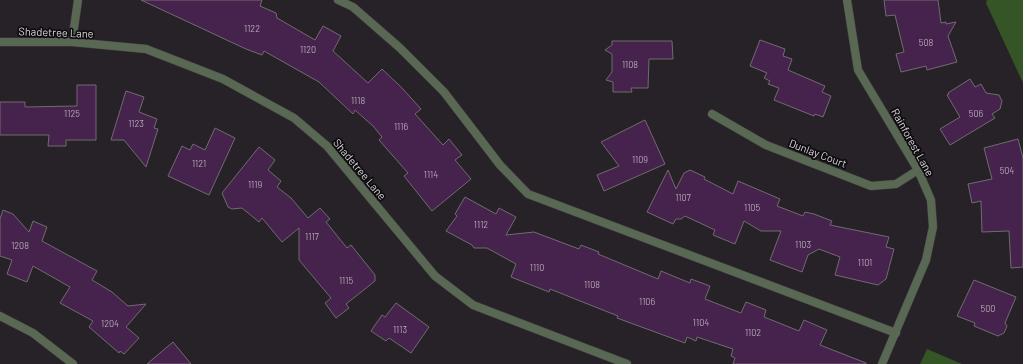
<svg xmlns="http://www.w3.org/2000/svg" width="1023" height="364" viewBox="0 0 1023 364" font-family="Barlow,sans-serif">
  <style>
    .forest { fill: #355526 }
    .building { fill: #46234c; stroke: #706b71 }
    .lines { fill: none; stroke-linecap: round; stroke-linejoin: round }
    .lane-casing { stroke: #423e43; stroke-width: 9 }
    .street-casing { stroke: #423e43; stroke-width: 9 }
    .lane { stroke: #596853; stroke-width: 8 }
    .street { stroke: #596853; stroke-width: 8 }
    .labels { text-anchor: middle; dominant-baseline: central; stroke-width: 3.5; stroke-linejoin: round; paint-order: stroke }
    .number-label { font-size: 9px; fill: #b3a8b5 }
    .street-label { font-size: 11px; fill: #d7d4d8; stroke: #0e0c0e }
  </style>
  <rect width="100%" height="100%" fill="#262227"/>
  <path class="forest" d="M 987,0 L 1023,0 L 1023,83 L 986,3 Z
    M 927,349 L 962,364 L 920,364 Z"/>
  <path class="building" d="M 141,0 L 262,0 L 260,6 L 276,13 L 277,18 L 315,40 L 323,26 L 341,36 L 333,51 L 368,83 L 382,69 L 401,87 L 421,109 L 415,114 L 443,145 L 449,139 L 462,155 L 455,160 L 471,179 L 432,211 L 404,176 L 408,173 L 379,140 L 382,137 L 373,126 L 355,110 L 353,114 L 319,82 L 264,51 L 262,55 L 246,49 Z
    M 884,0 L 938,0 L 941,23 L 946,22 L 946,24 L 956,22 L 948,36 L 957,62 L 927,70 L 926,66 L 901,72 L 896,54 L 904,52 L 895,15 L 886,16 Z
    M 760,40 L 785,49 L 783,56 L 792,59 L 788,70 L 825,86 L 822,92 L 831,96 L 823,117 L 815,114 L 814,116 L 774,100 L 779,88 L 768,84 L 770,81 L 764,78 L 767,73 L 750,66 Z
    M 612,41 L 672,41 L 673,59 L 649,59 L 648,88 L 631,88 L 632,92 L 613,92 L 613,82 L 606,80 L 612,72 L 612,54 L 605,50 L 612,45 Z
    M 970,79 L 975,87 L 981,84 L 986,93 L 999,95 L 1002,101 L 1000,109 L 992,114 L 995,118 L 950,145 L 940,129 L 960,117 L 947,95 L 949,94 L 948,93 Z
    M 77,85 L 96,85 L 96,140 L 66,140 L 66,146 L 48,146 L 49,135 L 0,135 L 0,102 L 25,102 L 25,107 L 77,106 Z
    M 126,91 L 144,97 L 139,112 L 157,119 L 154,128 L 158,129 L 146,167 L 124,140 L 111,140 Z
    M 645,120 L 665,164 L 604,191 L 597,175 L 619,166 L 601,142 Z
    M 215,128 L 235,138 L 209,195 L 168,176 L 182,146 L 190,150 L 193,144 L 205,150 Z
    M 1018,139 L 1023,158 L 1023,267 L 1011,268 L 1009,231 L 982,232 L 981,201 L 972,203 L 968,184 L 992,179 L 984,148 Z
    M 259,147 L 275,160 L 268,170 L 281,181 L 277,187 L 291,198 L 308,218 L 320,208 L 330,219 L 326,222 L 347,248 L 351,245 L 375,275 L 375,281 L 346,304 L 349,308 L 336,318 L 325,303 L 331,298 L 299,260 L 299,228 L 282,242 L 262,218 L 259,222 L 242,208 L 232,209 L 228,207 L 222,193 Z
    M 668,170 L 676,189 L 684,173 L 690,170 L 705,177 L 704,179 L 733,194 L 738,181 L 780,199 L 777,206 L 803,216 L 805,212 L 814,214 L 832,221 L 830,225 L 889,237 L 886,247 L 894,249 L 886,279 L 878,285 L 835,275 L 840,257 L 819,249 L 808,255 L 802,272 L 770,260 L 781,231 L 761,231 L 744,221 L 735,244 L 713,235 L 715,230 L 685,216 L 681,219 L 676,219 L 673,224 L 647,212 Z
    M 465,197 L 496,214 L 499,208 L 516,217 L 506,235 L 534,232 L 579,249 L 581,245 L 599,252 L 598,254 L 658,279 L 661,271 L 690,283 L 691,279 L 710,286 L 705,299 L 741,313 L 746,302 L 766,310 L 764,317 L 799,331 L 804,320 L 827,330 L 820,345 L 866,363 L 866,364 L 733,364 L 735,358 L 731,356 L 733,349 L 697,337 L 696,341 L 687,337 L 685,343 L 617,318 L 618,316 L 550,289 L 549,292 L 511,277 L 516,264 L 487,248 L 474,248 L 472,245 L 446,231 L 457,216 L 455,214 Z
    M 3,210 L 13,214 L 29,232 L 33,221 L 47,227 L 42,241 L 97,271 L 92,280 L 112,292 L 128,306 L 146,304 L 126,327 L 139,338 L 124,354 L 120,351 L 119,353 L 89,327 L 93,321 L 60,303 L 70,287 L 33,266 L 27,282 L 7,274 L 12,260 L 0,256 L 0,219 Z
    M 974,280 L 1016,297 L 1005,323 L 1007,326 L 1004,333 L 998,336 L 974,326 L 975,323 L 957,316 Z
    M 396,303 L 429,327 L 411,353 L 389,338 L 386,341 L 371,331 L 382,315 L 385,317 Z
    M 173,342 L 191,364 L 147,364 Z"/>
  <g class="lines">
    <defs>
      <path id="lane" d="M 338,0 L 353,7 L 400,48 L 444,92 L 500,165 L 528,194 L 896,333"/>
      <path id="street" d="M 847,0 L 858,70 L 918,170 L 931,200 L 933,227 L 926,260 L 882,364
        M 0,42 L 72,42 L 146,49 L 223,79 L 294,118 L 327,146 L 435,276 L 473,305 L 627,364
        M 72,42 L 78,0
        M 712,114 L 766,145 L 871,186 L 896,184 L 918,170
        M 0,316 L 33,333 L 73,364"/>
    </defs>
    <use href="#lane" class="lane-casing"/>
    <use href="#street" class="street-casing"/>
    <use href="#lane" class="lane"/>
    <use href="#street" class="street"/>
  </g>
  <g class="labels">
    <g class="number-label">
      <text x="252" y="28">1122</text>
      <text x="926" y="42">508</text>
      <text x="308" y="49">1120</text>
      <text x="630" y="64">1108</text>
      <text x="358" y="100">1118</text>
      <text x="72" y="113">1125</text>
      <text x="976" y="113">506</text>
      <text x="136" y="123">1123</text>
      <text x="401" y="126">1116</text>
      <text x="640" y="159">1109</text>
      <text x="199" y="163">1121</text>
      <text x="1007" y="170">504</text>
      <text x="431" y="174">1114</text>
      <text x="255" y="184">1119</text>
      <text x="683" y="197">1107</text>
      <text x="752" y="207">1105</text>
      <text x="481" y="224">1112</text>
      <text x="312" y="236">1117</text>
      <text x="803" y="244">1103</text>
      <text x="20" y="245">1208</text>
      <text x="865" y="262">1101</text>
      <text x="537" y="267">1110</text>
      <text x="346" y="280">1115</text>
      <text x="592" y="284">1108</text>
      <text x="647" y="301">1106</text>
      <text x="988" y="308">500</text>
      <text x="701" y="322">1104</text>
      <text x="110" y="323">1204</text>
      <text x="400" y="329">1113</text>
      <text x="753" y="332">1102</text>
    </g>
    <g class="street-label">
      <text transform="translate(56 32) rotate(2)">Shadetree Lane</text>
      <text transform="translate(913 142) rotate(61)">Rainforest Lane</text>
      <text transform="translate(818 153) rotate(21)">Dunlay Court</text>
      <text transform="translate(360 169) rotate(50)">Shadetree Lane</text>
    </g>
  </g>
</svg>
